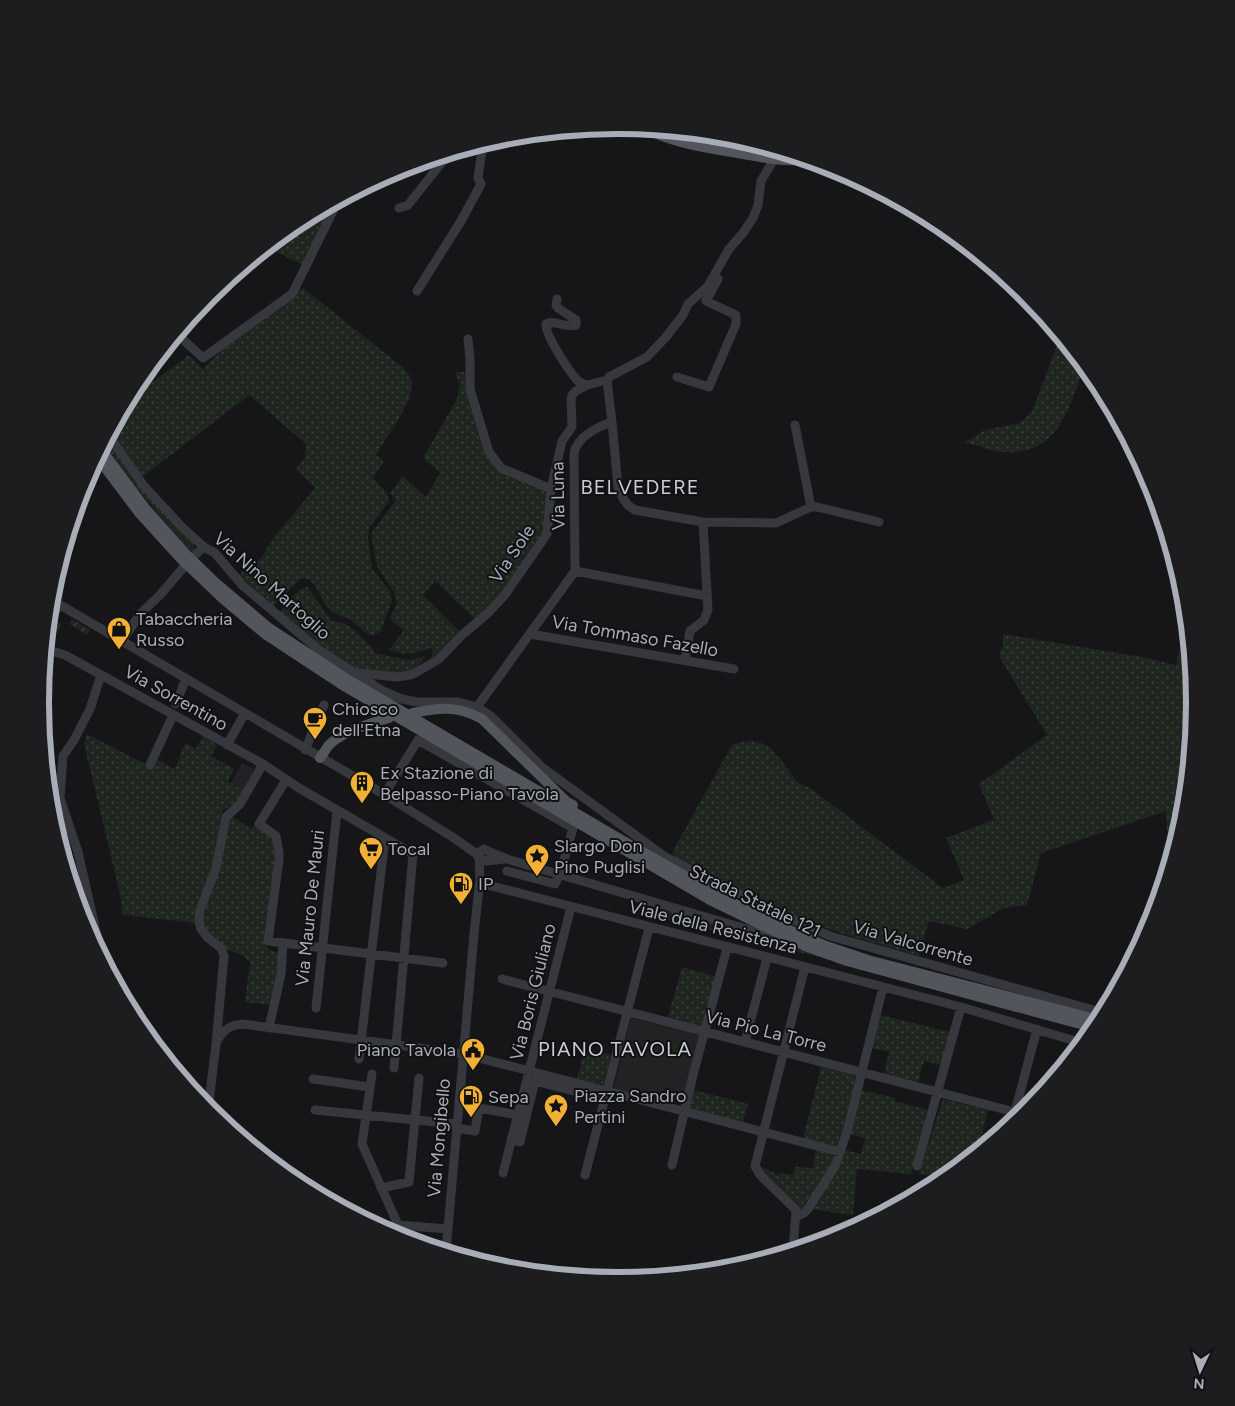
<svg xmlns="http://www.w3.org/2000/svg" width="1235" height="1406" viewBox="0 0 1235 1406" font-family="Figtree,sans-serif">
  <style>
    .built { fill: #222225 }
    .grass { fill: url(#grass-dots) }
    .garden { fill: url(#garden-furrows) }
    .pitch { fill: #1e261f }
    .lines { fill: none; stroke-linecap: round; stroke-linejoin: round }
    .minor { stroke: #37383d; stroke-width: 9 }
    .major { stroke: #53555c; stroke-width: 10 }
    .labels { text-anchor: middle; dominant-baseline: central; stroke-width: 4; stroke-linejoin: round; paint-order: stroke }
    .street-label { font-size: 18px; fill: #a8adb8; stroke: #111113 }
    .poi-label { font-size: 18px; fill: #a8adb8; stroke: #111113; text-anchor: start }
    .quarter-label { font-size: 20px; letter-spacing: 1px; fill: #c9ccd4; stroke: #111113 }
    .rim { fill: none; stroke: #a8adb8; stroke-width: 6 }
  </style>
  <defs>
    <pattern id="grass-dots" width="8" height="8" patternUnits="userSpaceOnUse" patternTransform="scale(1.25)"><rect width="8" height="8" fill="#1e261f"/><path d="M2 2h.1M6 6h.1" fill="none" stroke="#3c433d" stroke-width="1.8" stroke-linecap="round"/></pattern>
    <pattern id="garden-furrows" width="10" height="10" patternUnits="userSpaceOnUse" patternTransform="scale(1.25)"><rect width="10" height="10" fill="#1e261f"/><path d="M-1 1l2-2M0 10L10 0M9 11l2-2" fill="none" stroke="#3c433d"/></pattern>
  </defs>
  <rect width="100%" height="100%" fill="#161618"/>
  <path class="built" d="M 242,763 L 254,769 L 244,791 L 231,783 Z
    M 631,1018 L 699,1035 L 682,1103 L 649,1094 L 647,1098 L 613,1089 Z"/>
  <path class="grass" d="M 656,129 L 730,137 L 773,150 L 768,154 L 693,141 Z
    M 334,203 L 303,265 L 267,247 L 297,223 Z
    M 303,288 L 405,369 C 409,374 413,380 412,387 C 409,408 387,436 376,455 L 384,461 L 373,478 L 387,493 L 389,501 L 369,528 L 368,538 L 372,568 L 390,592 L 392,600 L 381,631 L 373,636 C 364,634 359,626 351,620 C 344,615 334,616 328,608 C 320,598 316,577 301,578 L 273,607 L 239,575 L 261,558 L 274,537 L 315,488 L 296,469 L 305,458 L 306,444 L 249,395 L 141,478 L 110,433 L 127,401 L 189,355 L 203,369 L 233,338 Z
    M 1060,337 L 1085,366 C 1068,409 1059,456 1002,452 C 990,452 979,444 964,443 L 985,430 L 1020,423 L 1032,412 Z
    M 455,372 L 464,372 L 467,377 L 489,456 L 496,470 L 548,492 L 546,528 L 506,588 L 486,610 L 475,619 L 435,581 L 423,595 L 459,631 L 435,659 L 431,659 L 433,652 L 432,648 L 416,653 L 404,654 L 389,650 L 404,630 L 390,619 L 397,602 L 394,592 L 377,567 L 372,540 L 372,532 L 396,500 L 390,493 L 403,476 L 426,497 L 440,473 L 423,458 L 457,399 L 460,385 Z
    M 107,439 L 194,544 L 195,547 L 193,553 C 160,519 132,482 104,444 Z
    M 307,586 L 331,620 L 345,624 L 356,631 L 373,649 L 374,653 L 409,660 L 426,656 L 415,670 L 403,674 L 357,671 L 322,648 L 281,614 C 283,603 297,591 307,586 Z
    M 54,620 L 62,624 L 56,634 L 49,630 Z
    M 1188,628 L 1195,703 L 1184,816 L 1169,864 L 1166,811 L 1041,853 L 1027,905 L 1004,908 L 967,929 L 929,921 L 919,956 L 840,933 L 796,917 L 673,855 L 674,849 L 732,745 C 763,734 772,748 789,771 C 792,775 795,780 799,783 C 802,785 806,787 810,788 L 943,888 L 964,880 L 946,838 L 994,820 L 979,784 L 1047,735 L 999,656 L 1003,645 L 1003,634 L 1142,657 L 1176,665 L 1181,641 Z
    M 87,734 L 153,768 L 156,759 L 175,769 L 185,743 L 196,749 L 203,736 L 217,745 L 211,756 L 234,769 L 228,781 L 244,791 L 238,801 L 222,811 L 216,850 L 197,923 L 123,915 L 120,894 L 84,744 Z
    M 232,816 L 251,829 L 254,826 L 272,838 L 276,853 L 264,942 L 268,949 L 278,953 C 282,970 275,989 270,1005 L 245,1002 L 250,962 L 242,955 L 228,950 L 206,931 L 202,920 L 227,822 Z
    M 639,902 L 783,943 L 835,961 L 636,911 Z
    M 682,967 L 715,976 L 701,1026 L 668,1017 Z
    M 880,1015 L 950,1032 L 941,1065 L 924,1061 L 918,1082 L 884,1074 L 889,1052 L 872,1048 Z
    M 585,1048 L 611,1055 L 603,1085 L 577,1079 Z
    M 821,1067 L 855,1076 L 856,1085 L 838,1147 L 803,1139 Z
    M 694,1090 L 748,1104 L 743,1123 L 689,1109 Z
    M 861,1090 L 895,1098 L 895,1101 L 929,1110 L 911,1174 L 857,1169 L 853,1215 L 810,1209 L 845,1150 L 861,1154 L 865,1138 L 849,1134 Z
    M 943,1099 L 988,1110 L 982,1135 L 993,1138 L 946,1177 L 919,1174 Z
    M 816,1150 L 833,1155 L 833,1162 L 806,1208 L 801,1210 L 760,1170 L 761,1166 L 778,1175 L 780,1173 L 793,1175 L 795,1167 L 813,1168 Z"/>
  <path class="garden" d="M 72,619 L 90,630 L 87,635 L 69,624 Z"/>
  <path class="pitch" d="M 663,1037 L 687,1044 L 683,1060 L 659,1053 Z"/>
  <g class="lines">
    <path class="minor" d="M 399,208 L 408,205 L 442,162 L 461,150
      M 417,291 L 461,221 L 481,184 L 478,178 L 483,143
      M 557,299 L 556,305 L 558,308 L 576,320 L 576,325 C 566,329 555,319 546,324 C 545,335 569,371 577,380 C 580,383 583,384 587,385
      M 177,334 L 203,358 L 292,294 L 338,201
      M 468,339 L 470,359 L 470,389 L 489,452 L 501,468 L 551,489
      M 677,377 L 709,387 L 736,324 L 736,315 L 706,301 L 718,279
      M 612,422 L 618,487 L 624,500 L 629,506 L 635,510 L 703,522 L 776,523 L 811,507 L 817,507 L 879,522
      M 795,425 L 811,507
      M 109,436 L 144,486 L 182,527 L 204,547 L 215,553 L 242,585 L 319,650 L 383,691 L 402,699 L 417,702 L 458,702 L 477,707 L 491,716 L 543,768 L 664,856 L 780,914 L 830,936 L 1104,1013
      M 194,556 L 204,547
      M 575,571 L 707,596
      M 50,599 L 382,793 L 454,838 L 478,855
      M 48,621 L 60,605
      M 530,634 L 734,669
      M 122,641 L 140,614 L 159,596 L 183,568
      M 45,649 L 65,655 L 263,764 L 299,788 L 413,854 L 394,1068
      M 685,660 L 690,631 L 704,620 L 708,610 L 703,522
      M 358,673 L 397,677 L 410,675 L 417,672 L 439,659 L 462,635 L 488,613 L 504,596 L 547,534 L 551,489 L 562,441 L 572,427 L 571,399 L 572,395 L 576,391 L 587,385 L 607,380
      M 101,675 L 90,709 L 74,740 L 63,756 L 60,798 L 78,852 L 102,958
      M 176,704 L 186,678
      M 477,707 L 575,571 L 574,453 C 577,437 597,427 612,422 L 607,380 L 609,377 L 647,357 L 666,337 L 683,315 L 688,304 L 708,286 L 729,249 L 743,233 L 753,218 L 758,205 L 761,181 L 774,159
      M 227,745 L 245,713
      M 305,750 L 324,705
      M 150,765 L 173,715
      M 286,780 L 259,824 L 276,836 L 279,852 L 279,860 L 268,941 L 443,963
      M 384,795 L 418,740 L 573,828 L 560,874 L 555,884 L 507,871
      M 490,852 L 507,859 L 787,941
      M 491,860 L 492,855 L 490,852 L 484,849 L 479,852 L 478,857 L 486,861 L 504,859
      M 480,883 L 961,1007 L 1082,1043
      M 502,979 L 1022,1114
      M 316,1008 L 337,811
      M 269,1028 L 281,974 L 283,943
      M 745,1042 L 767,958
      M 216,1044 C 221,1031 229,1025 243,1024 L 464,1054 L 840,1152
      M 359,1059 L 385,838
      M 372,1074 L 362,1144 L 398,1225 L 448,1229
      M 313,1079 L 370,1087
      M 459,1101 L 477,1104 L 479,1108 L 518,1115
      M 208,1110 L 216,1044 L 224,956 L 221,948 L 208,938 L 201,929 L 199,922 L 200,910 L 216,868 L 226,817 L 240,804 L 263,764
      M 315,1110 L 456,1124
      M 1012,1123 L 1037,1029
      M 456,1128 L 475,1131 L 479,1108
      M 511,1139 L 520,1142 L 535,1081 L 604,1099
      M 672,1165 L 693,1075 L 727,948
      M 917,1166 L 961,1007
      M 503,1173 L 571,907
      M 585,1175 L 649,928
      M 381,1188 L 409,1182 L 419,1078
      M 796,1217 L 804,1213 L 808,1209 L 835,1166 L 847,1132 L 883,987
      M 793,1250 L 796,1210 L 760,1175 L 755,1166 L 805,967
      M 446,1251 L 474,934 L 480,879 L 479,858"/>
    <path class="major" d="M 644,128 C 675,144 709,148 743,154 C 763,157 784,163 805,159
      M 101,449 L 145,508 L 186,554 L 216,583 L 269,628 L 347,679 L 620,839 L 753,914 L 826,946 L 868,960 L 1099,1020
      M 97,457 L 140,514 L 181,559 L 223,599 L 265,634 L 344,686 L 710,900 L 805,946 L 847,961 L 1095,1028
      M 413,713 C 438,708 458,705 482,719 L 567,802 L 573,805
      M 320,758 C 323,754 326,749 329,745 C 343,731 371,723 389,718"/>
  </g>
  <defs>
    <symbol id="shop-pin" viewBox="-11 -11 22 30"><path d="M0 17L-7.5 6A9.5 9.5 0 1 1 7.5 6Z" fill="#f2b134" stroke="#111113"/><path d="M-5-2.5h2.3a2.7 3.5 0 0 1 5.4 0H5L5.5 6h-11ZM-1.5-2.5h3a1.5 2.3 0 0 0-3 0Z" fill="#111"/></symbol>
    <symbol id="cafe-pin" viewBox="-11 -11 22 30"><path d="M0 17L-7.5 6A9.5 9.5 0 1 1 7.5 6Z" fill="#f2b134" stroke="#111113"/><path d="M-5.5-4.5H6V0H3Q3 3.5 0 3.5H-2.5Q-5.5 3.5-5.5 0ZM3-3.2v2h1.7v-2ZM-6 4.5H4V6H-6Z" fill="#111"/></symbol>
    <symbol id="building-pin" viewBox="-11 -11 22 30"><path d="M0 17L-7.5 6A9.5 9.5 0 1 1 7.5 6Z" fill="#f2b134" stroke="#111113"/><path d="M-4-6H4V6H1V3H-1V6H-4ZM-2.5-4.3h1.7v1.8h-1.7ZM.8-4.3h1.7v1.8H.8ZM-2.5-1h1.7V.8h-1.7ZM.8-1h1.7V.8H.8Z" fill="#111"/></symbol>
    <symbol id="supermarket-pin" viewBox="-11 -11 22 30"><path d="M0 17L-7.5 6A9.5 9.5 0 1 1 7.5 6Z" fill="#f2b134" stroke="#111113"/><path d="M-6-5.5h2.5l.6 2H6L4.5 2H-2.5L-4.4-4H-6ZM-1.5 3.2a1.3 1.3 0 1 0 .1 0ZM3 3.2a1.3 1.3 0 1 0 .1 0Z" fill="#111"/></symbol>
    <symbol id="sight-pin" viewBox="-11 -11 22 30"><path d="M0 17L-7.5 6A9.5 9.5 0 1 1 7.5 6Z" fill="#f2b134" stroke="#111113"/><path d="M0-6L1.8-2.2L6-1.7L2.9 1.2L3.7 5.4L0 3.3L-3.7 5.4L-2.9 1.2L-6-1.7L-1.8-2.2Z" fill="#111"/></symbol>
    <symbol id="fuel-pin" viewBox="-11 -11 22 30"><path d="M0 17L-7.5 6A9.5 9.5 0 1 1 7.5 6Z" fill="#f2b134" stroke="#111113"/><path d="M-5.5-6h7V0h2V4h1.3V-2.5L3-4.5l.8-.8L6-3V5H2.5V1h-1V6h-7ZM-4.2-4.7v3.2H.2V-4.7Z" fill="#111"/></symbol>
    <symbol id="civic-pin" viewBox="-11 -11 22 30"><path d="M0 17L-7.5 6A9.5 9.5 0 1 1 7.5 6Z" fill="#f2b134" stroke="#111113"/><path d="M-.6-6.5H3V-4.5H.6V-3L4-1V1h2V6H-6V1h2V-1L-.6-3ZM-1.2 2.5V6h2.4V2.5Z" fill="#111"/></symbol>
  </defs>
  <g fill-rule="evenodd">
    <use href="#shop-pin" x="105" y="615" width="28" height="38"/>
    <use href="#cafe-pin" x="301" y="705" width="28" height="38"/>
    <use href="#building-pin" x="348" y="769" width="28" height="38"/>
    <use href="#supermarket-pin" x="357" y="835" width="28" height="38"/>
    <use href="#sight-pin" x="523" y="842" width="28" height="38"/>
    <use href="#fuel-pin" x="447" y="870" width="28" height="38"/>
    <use href="#civic-pin" x="459" y="1036" width="28" height="38"/>
    <use href="#fuel-pin" x="457" y="1083" width="28" height="38"/>
    <use href="#sight-pin" x="542" y="1092" width="28" height="38"/>
  </g>
  <g class="labels">
    <g class="street-label">
      <text transform="translate(558 496) rotate(-91)">Via Luna</text>
      <text transform="translate(512 554) rotate(-56)">Via Sole</text>
      <text transform="translate(272 586) rotate(42)">Via Nino Martoglio</text>
      <text transform="translate(635 636) rotate(10)">Via Tommaso Fazello</text>
      <text transform="translate(176 698) rotate(29)">Via Sorrentino</text>
      <text transform="translate(755 901) rotate(26)">Strada Statale 121</text>
      <text transform="translate(310 908) rotate(-84)">Via Mauro De Mauri</text>
      <text transform="translate(713 927) rotate(14)">Viale della Resistenza</text>
      <text transform="translate(913 943) rotate(16)">Via Valcorrente</text>
      <text transform="translate(533 992) rotate(-76)">Via Boris Giuliano</text>
      <text transform="translate(766 1031) rotate(14)">Via Pio La Torre</text>
      <text transform="translate(439 1138) rotate(-85)">Via Mongibello</text>
    </g>
    <g class="poi-label">
      <text x="136" y="619">Tabaccheria<tspan x="136" dy="21">Russo</tspan></text>
      <text x="332" y="709">Chiosco<tspan x="332" dy="21">dell'Etna</tspan></text>
      <text x="380" y="773">Ex Stazione di<tspan x="380" dy="21">Belpasso-Piano Tavola</tspan></text>
      <text x="554" y="846">Slargo Don<tspan x="554" dy="21">Pino Puglisi</tspan></text>
      <text x="388" y="849">Tocal</text>
      <text x="478" y="884">IP</text>
      <text x="456" y="1050" text-anchor="end">Piano Tavola</text>
      <text x="574" y="1096">Piazza Sandro<tspan x="574" dy="21">Pertini</tspan></text>
      <text x="488" y="1097">Sepa</text>
    </g>
    <g class="quarter-label">
      <text x="640" y="487">BELVEDERE</text>
      <text x="615" y="1049">PIANO TAVOLA</text>
    </g>
  </g>
  <path d="M0 0H1235V1406H0ZM617 134H618A568 568 0 0 1 1186 702V704A568 568 0 0 1 618 1272H617A568 568 0 0 1 49 704V702A568 568 0 0 1 617 134Z" fill="#1d1d20" fill-rule="evenodd"/>
  <path class="rim" d="M617 134H618A568 568 0 0 1 1186 702V704A568 568 0 0 1 618 1272H617A568 568 0 0 1 49 704V702A568 568 0 0 1 617 134Z"/>
  <g transform="translate(1200 1371) rotate(184)" stroke="#111113" stroke-width="4" paint-order="stroke">
  <path d="M0-4L9 19L0 12L-9 19Z" fill="#a8adb8"/>
  <text y="-8" font-size="14" font-weight="bold" text-anchor="middle" fill="#a8adb8">N</text>
  </g>
</svg>
